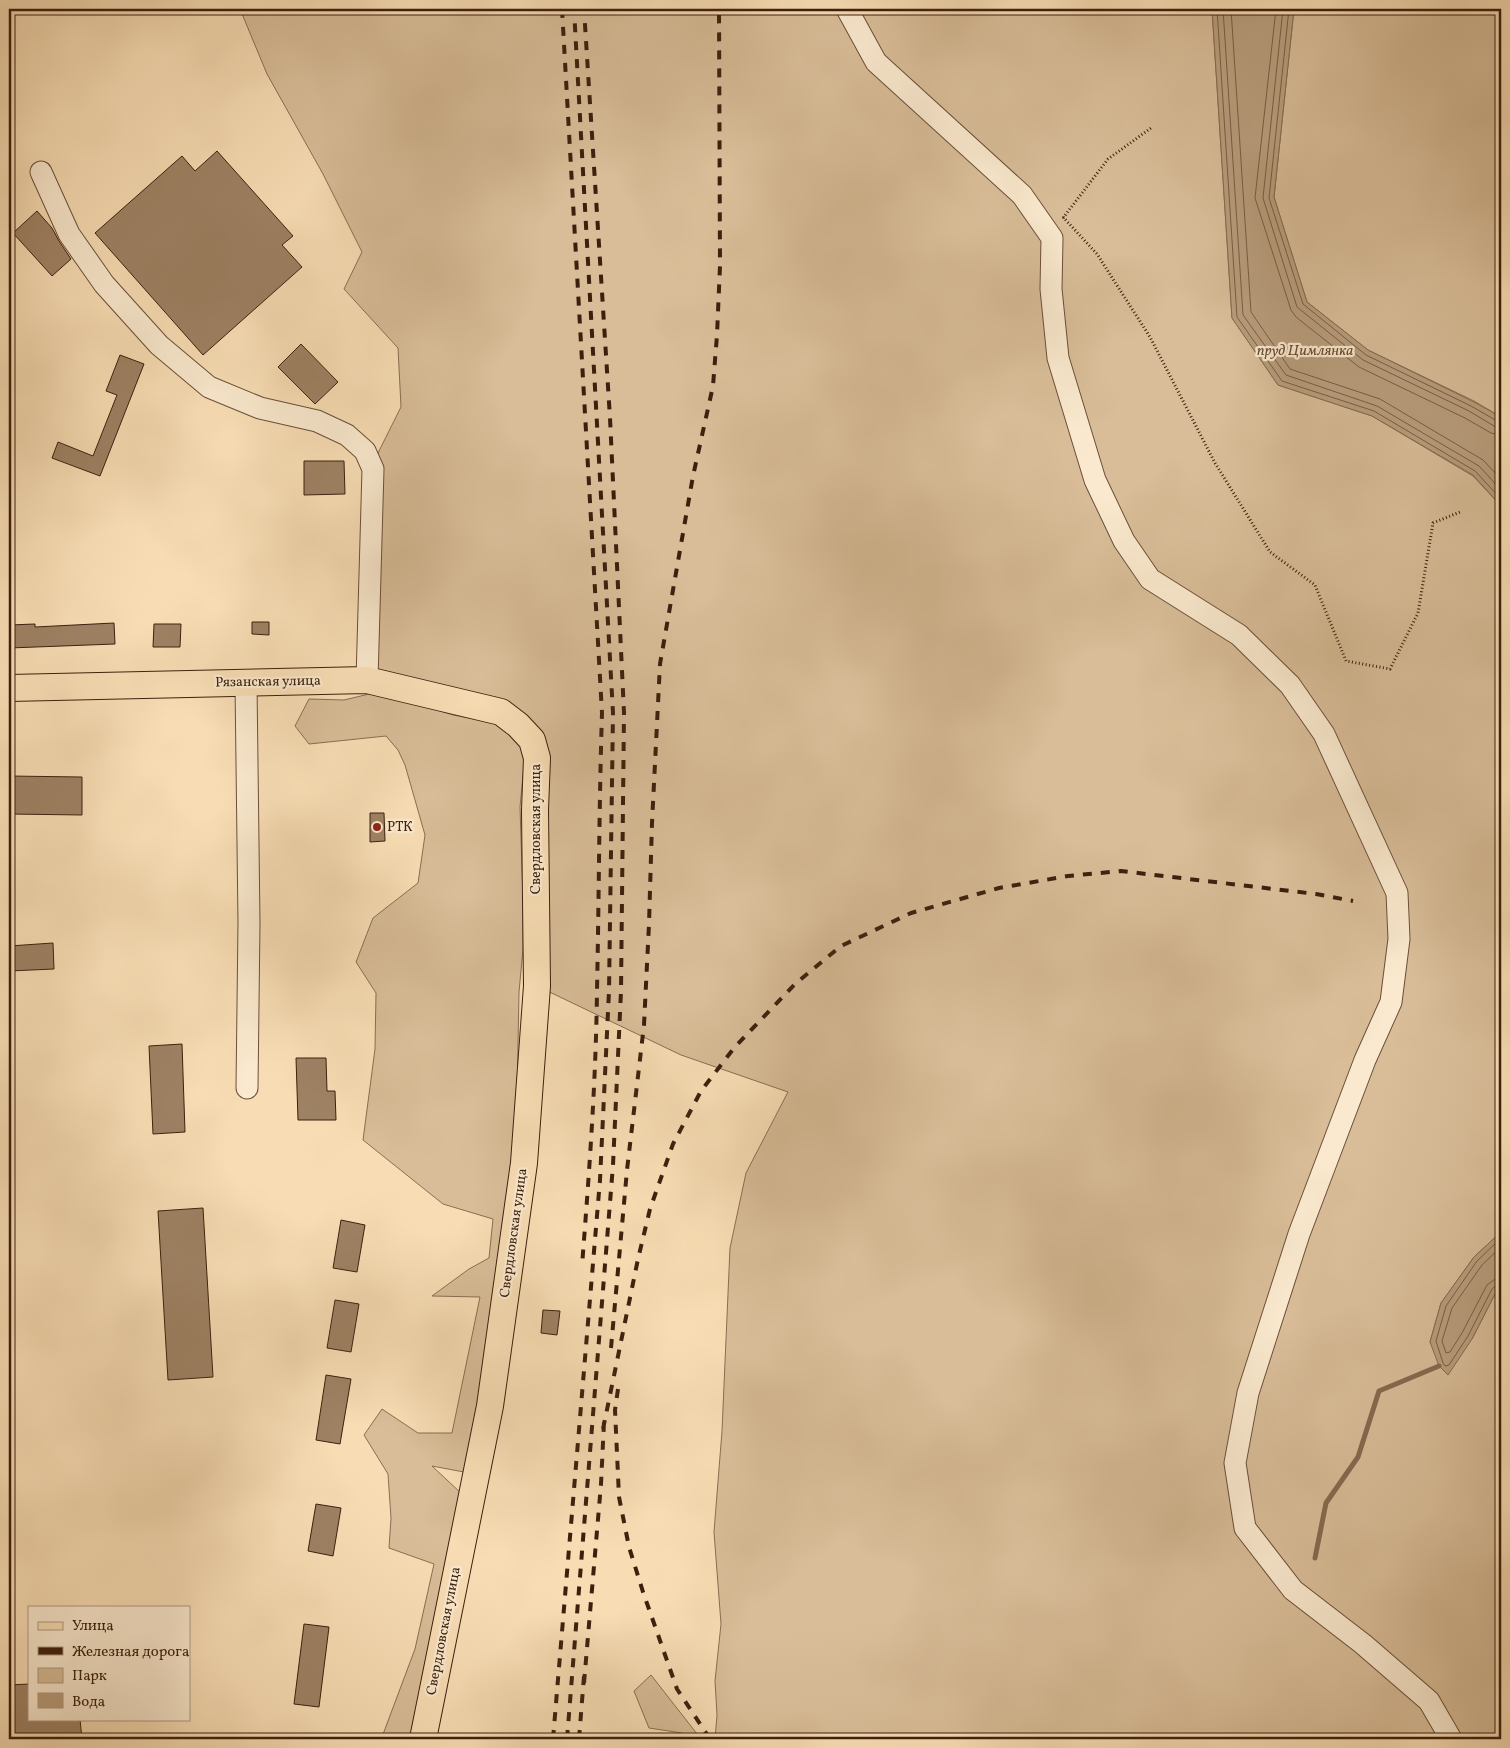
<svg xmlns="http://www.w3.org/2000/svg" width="1510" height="1748" viewBox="0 0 1510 1748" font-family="Vollkorn,serif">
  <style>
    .green { fill: #d8bd98; stroke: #8a6e53 }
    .water { fill: #b89d7c; stroke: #866b50 }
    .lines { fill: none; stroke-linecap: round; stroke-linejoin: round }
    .shore { stroke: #7a5e45; stroke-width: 1 }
    .stream { stroke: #866b50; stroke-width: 5 }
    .building { fill: #9e8264; stroke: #3c200e }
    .minor-casing { stroke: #6b4f38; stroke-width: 23 }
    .major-casing { stroke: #3c200e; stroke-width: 28 }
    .path { stroke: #3c200e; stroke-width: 3; stroke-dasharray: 1 2.5; stroke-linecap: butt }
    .minor { stroke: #fae9ce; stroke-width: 21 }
    .major { stroke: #f8ddb4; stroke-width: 26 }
    .rail { stroke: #3c200e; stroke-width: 4; stroke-dasharray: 9 9; stroke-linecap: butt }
    .poi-dot { fill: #8f2418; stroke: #fae9ce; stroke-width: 2 }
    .labels { text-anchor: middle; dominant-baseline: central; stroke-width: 4.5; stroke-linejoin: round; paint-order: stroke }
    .street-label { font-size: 14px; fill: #3c200e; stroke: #fae9ce }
    .poi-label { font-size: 14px; fill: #3c200e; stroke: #fae9ce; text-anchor: start }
    .water-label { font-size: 15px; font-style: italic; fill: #674c34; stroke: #fae9ce }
  </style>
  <rect width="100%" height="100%" fill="#f8ddb4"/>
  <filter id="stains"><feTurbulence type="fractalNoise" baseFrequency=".004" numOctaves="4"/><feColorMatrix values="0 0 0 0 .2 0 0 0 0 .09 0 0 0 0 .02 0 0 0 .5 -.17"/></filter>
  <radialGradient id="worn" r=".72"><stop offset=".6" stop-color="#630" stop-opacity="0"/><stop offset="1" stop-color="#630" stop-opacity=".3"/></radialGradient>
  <path class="green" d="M 240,9 L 1212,9 L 1232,318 L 1278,385 L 1372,416 L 1473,476 L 1501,506 L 1501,1232 L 1474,1257 L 1441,1303 L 1430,1342 L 1472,1339 L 1496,1292 L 1501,1287 L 1501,1739 L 715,1739 L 717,1715 L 715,1681 L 721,1624 L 714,1532 L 722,1431 L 730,1248 L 746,1173 L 788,1092 L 681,1055 L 537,986 L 535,810 L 518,725 L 367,680 L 373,469 L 379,451 L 401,407 L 398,348 L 344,289 L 362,252 L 323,174 L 267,74 Z
    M 1294,9 L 1501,9 L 1501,417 L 1474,401 L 1368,350 L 1307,302 L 1274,197 Z
    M 369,694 L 402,699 L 453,715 L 495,723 L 515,735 L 525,755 L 520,807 L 523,901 L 523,949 L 519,992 L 516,1152 L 496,1322 L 464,1472 L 432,1466 L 462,1494 L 410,1739 L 383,1739 L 382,1737 L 415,1649 L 434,1564 L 389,1548 L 391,1518 L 388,1474 L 364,1435 L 382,1409 L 418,1433 L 452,1433 L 480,1297 L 432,1296 L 469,1269 L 489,1258 L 493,1219 L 443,1204 L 363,1140 L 375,1049 L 376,993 L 356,962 L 373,918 L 418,883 L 425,835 L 405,765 L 398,750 L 386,736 L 309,744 L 295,726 L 309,699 L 344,700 Z
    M 651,1675 L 701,1739 L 686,1739 L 682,1733 L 649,1728 L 634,1691 Z"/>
  <path class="water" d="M 1212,9 L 1294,9 L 1274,197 L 1307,302 L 1368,350 L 1474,402 L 1501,417 L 1501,506 L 1473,475 L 1372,416 L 1278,385 L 1232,318 Z
    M 1501,1232 L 1501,1287 L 1496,1292 L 1472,1339 L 1448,1375 L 1439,1366 L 1430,1342 L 1441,1303 L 1474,1257 Z"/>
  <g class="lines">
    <path class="shore" d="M 1217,9 L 1237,317 L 1282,381 L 1374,411 L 1475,471 L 1501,499
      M 1223,9 L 1243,315 L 1286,375 L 1377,406 L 1479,466 L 1501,490
      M 1231,9 L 1251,312 L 1290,369 L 1380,399 L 1483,460 L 1501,479
      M 1276,9 L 1255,198 L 1291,310 L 1296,317 L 1359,367 L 1465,418 L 1491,433 L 1501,435
      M 1283,9 L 1263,198 L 1297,307 L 1363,360 L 1469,411 L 1494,426 L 1501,428
      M 1289,9 L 1269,198 L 1303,304 L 1366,355 L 1471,406 L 1497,421 L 1501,421
      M 1501,1238 L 1477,1261 L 1446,1306 L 1436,1341 L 1443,1363 L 1445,1366 L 1449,1365 L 1468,1336 L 1492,1289 L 1497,1284 L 1501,1284
      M 1501,1247 L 1482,1265 L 1452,1308 L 1442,1341 L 1446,1353 L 1450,1352 L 1462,1333 L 1487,1285 L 1495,1279 L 1501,1278"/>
    <path class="stream" d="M 1315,1558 L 1326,1503 L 1358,1457 L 1379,1391 L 1439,1366"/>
  </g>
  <path class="building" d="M 217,151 L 293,236 L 282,245 L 302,267 L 203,355 L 95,233 L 182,156 L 195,171 Z
    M 37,211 L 52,228 L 59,241 L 71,259 L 52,276 L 13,233 Z
    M 301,344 L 338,382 L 315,404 L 278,367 Z
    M 120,355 L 144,364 L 100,476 L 52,458 L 58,442 L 93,456 L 117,395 L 106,391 Z
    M 304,461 L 344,461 L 345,494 L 304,495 Z
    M 252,622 L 269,622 L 269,635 L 252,634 Z
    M 114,623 L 115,644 L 9,648 L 9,625 L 35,624 L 35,627 Z
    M 154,624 L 181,624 L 180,647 L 153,647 Z
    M 9,776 L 82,777 L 82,815 L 9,814 Z
    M 370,813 L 384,813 L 385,841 L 370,842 Z
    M 53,943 L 54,969 L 9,971 L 9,946 Z
    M 182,1044 L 185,1132 L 153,1134 L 149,1046 Z
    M 296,1058 L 326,1058 L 327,1091 L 335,1091 L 336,1120 L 298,1120 Z
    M 203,1208 L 213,1377 L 168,1380 L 158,1211 Z
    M 341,1220 L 365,1225 L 357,1272 L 333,1268 Z
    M 335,1300 L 359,1304 L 351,1352 L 327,1348 Z
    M 543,1310 L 560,1311 L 557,1335 L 541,1333 Z
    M 326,1375 L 351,1379 L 340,1444 L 316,1440 Z
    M 316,1504 L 341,1508 L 333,1556 L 308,1551 Z
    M 304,1624 L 329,1627 L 319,1707 L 294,1704 Z
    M 29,1684 L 29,1719 L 80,1719 L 82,1739 L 9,1739 L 9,1685 Z"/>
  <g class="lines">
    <defs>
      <path id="minor" d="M 847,9 L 876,62 L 1022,195 L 1052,238 L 1051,289 L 1058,358 L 1095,480 L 1124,541 L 1150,579 L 1239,635 L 1290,685 L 1324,734 L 1397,893 L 1399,939 L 1391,1002 L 1365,1060 L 1299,1234 L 1248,1393 L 1235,1463 L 1245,1528 L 1293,1590 L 1363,1644 L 1429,1701 L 1451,1739
        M 41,172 L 69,234 L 104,284 L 159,345 L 209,387 L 260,408 L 317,421 L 347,435 L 365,451 L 373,469 L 367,680
        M 246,683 L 249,923 L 247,1088"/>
      <path id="major" d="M 9,688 L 367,680 L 501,712 L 518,725 L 532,740 L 537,758 L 535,810 L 537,986 L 524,1163 L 490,1406 L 423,1739"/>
    </defs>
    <use href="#minor" class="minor-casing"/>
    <use href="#major" class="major-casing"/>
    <path class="path" d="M 1063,217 L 1097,254 L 1150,337 L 1215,463 L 1270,552 L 1315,585 L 1346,661 L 1390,669 L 1418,613 L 1433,523 L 1460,512
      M 1063,218 L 1108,159 L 1151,128"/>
    <use href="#minor" class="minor"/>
    <use href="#major" class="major"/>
    <path class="rail" d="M 562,9 L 602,713 C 599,806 599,898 597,990 C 596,1082 589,1175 582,1266
      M 611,1348 L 627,1170 L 644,1025 L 649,924 L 652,823 L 660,664 L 693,476 L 713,386 L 717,335 L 720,266 L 719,9
      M 618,1389 L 615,1410 L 619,1497 L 629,1547 L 643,1592 L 677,1689 L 710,1739
      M 603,1429 L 638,1259 L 650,1209 L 673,1144 L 701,1091 L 734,1048 L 795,984 L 841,946 L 911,913 L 999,888 L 1068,876 L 1121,871 L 1316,894 L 1353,901
      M 584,1683 L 601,1484 L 604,1422
      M 553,1739 L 600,1180 L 609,991 L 613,713 L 574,9
      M 567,1739 L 613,1165 L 621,991 L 624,713 L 610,418 L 584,9
      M 579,1739 L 584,1676"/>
  </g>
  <circle class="poi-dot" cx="377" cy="827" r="5"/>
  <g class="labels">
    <g class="street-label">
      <text transform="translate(268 682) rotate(-1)">Рязанская улица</text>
      <text transform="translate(536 829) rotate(-90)">Свердловская улица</text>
      <text transform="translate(514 1233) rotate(-82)">Свердловская улица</text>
      <text transform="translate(444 1631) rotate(-79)">Свердловская улица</text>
    </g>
    <g class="poi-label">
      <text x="387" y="827">РТК</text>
    </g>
    <g class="water-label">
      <text x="1305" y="351">пруд Цимлянка</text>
    </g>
  </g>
  <rect width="1510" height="1748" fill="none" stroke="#f8ddb4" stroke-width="30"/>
  <rect x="10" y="10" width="1490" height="1728" fill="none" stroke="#3c200e" stroke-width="2.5"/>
  <rect x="15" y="15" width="1480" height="1718" fill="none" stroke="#3c200e"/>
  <rect x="28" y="1606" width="162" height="115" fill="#fae9ce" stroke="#ae9981"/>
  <rect x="38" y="1622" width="25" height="8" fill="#f8ddb4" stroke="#ae9981"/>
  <text x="72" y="1630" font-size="15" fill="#3c200e">Улица</text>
  <rect x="38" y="1647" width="25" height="8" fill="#3c200e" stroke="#ae9981"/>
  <text x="72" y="1656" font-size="15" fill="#3c200e">Железная дорога</text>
  <rect x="38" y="1668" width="25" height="15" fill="#d8bd98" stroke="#ae9981"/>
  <text x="72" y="1680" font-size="15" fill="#3c200e">Парк</text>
  <rect x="38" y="1693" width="25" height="15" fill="#b89d7c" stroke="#ae9981"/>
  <text x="72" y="1706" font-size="15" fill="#3c200e">Вода</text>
  <rect width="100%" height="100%" filter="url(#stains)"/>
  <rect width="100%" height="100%" fill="url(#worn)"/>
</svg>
